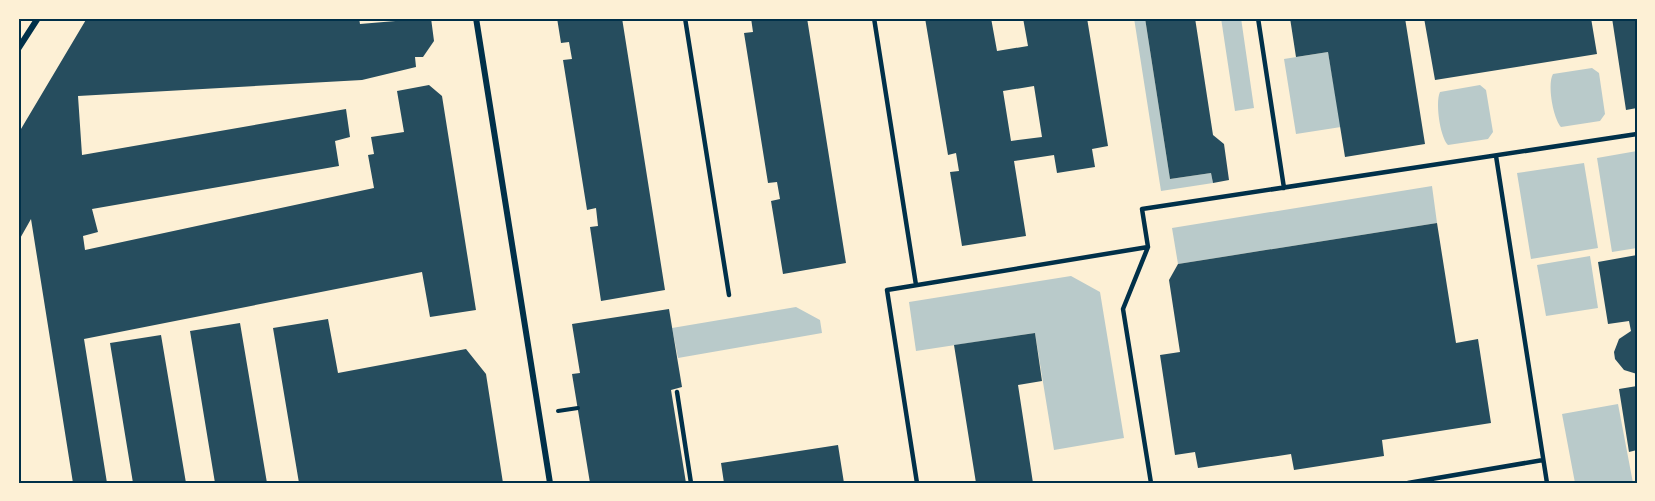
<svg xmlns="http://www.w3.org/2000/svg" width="1655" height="501" viewBox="0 0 1655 501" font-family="Helvetica,sans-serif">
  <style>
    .green { fill: #b9caca }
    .building { fill: #264d5e; fill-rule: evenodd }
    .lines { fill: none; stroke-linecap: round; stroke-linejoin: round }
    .path { stroke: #003049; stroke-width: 4 }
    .service { stroke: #003049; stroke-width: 4.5 }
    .minor { stroke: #003049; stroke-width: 6 }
    .neatline { fill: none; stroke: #003049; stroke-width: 2 }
  </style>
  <rect width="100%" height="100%" fill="#fdf0d5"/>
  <path class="green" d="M 1134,18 L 1145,18 L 1170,179 L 1211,173 L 1213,183 L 1161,191 Z
    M 1221,18 L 1241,18 L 1254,108 L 1235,111 Z
    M 1328,52 L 1341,127 L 1296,134 L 1284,59 Z
    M 1592,68 L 1599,73 L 1605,114 L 1600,121 L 1561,127 C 1553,118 1547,84 1553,74 Z
    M 1480,85 L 1486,90 L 1493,132 L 1488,139 L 1448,145 C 1440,137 1435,102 1440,92 Z
    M 1637,151 L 1637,248 L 1612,252 L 1597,158 Z
    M 1584,163 L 1598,248 L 1531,259 L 1517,173 Z
    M 1432,186 L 1437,223 L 1178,264 L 1172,228 Z
    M 1590,256 L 1598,308 L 1546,316 L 1537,265 Z
    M 1071,276 L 1100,292 L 1124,438 L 1054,450 L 1035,333 L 916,351 L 909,302 Z
    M 796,307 L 820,320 L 822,333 L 678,358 L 672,328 Z
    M 1618,404 L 1633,483 L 1575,483 L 1562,414 Z"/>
  <path class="building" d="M 87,18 L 359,18 L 360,24 L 431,18 L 434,41 L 423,57 L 415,57 L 416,67 L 362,80 L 78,96 L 82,155 L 346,109 L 350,137 L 335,141 L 339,166 L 92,209 L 98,232 L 83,236 L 85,250 L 374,188 L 368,155 L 374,154 L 371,137 L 404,132 L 397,91 L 429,85 L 442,96 L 476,310 L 430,317 L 422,272 L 84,339 L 107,483 L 73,483 L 31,219 L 18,242 L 18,134 Z
    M 557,18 L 622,18 L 665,290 L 601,301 L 590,227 L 598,226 L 596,208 L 587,210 L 563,60 L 572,59 L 569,42 L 561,43 Z
    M 751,18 L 807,18 L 846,263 L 783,274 L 771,201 L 780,199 L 777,182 L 768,183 L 744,33 L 753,32 Z
    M 925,18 L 991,18 L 997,51 L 1028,46 L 1023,18 L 1087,18 L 1108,146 L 1092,149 L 1095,167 L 1057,173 L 1054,155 L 1014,161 L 1026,236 L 962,246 L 950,172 L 959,171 L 956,153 L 948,155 ZM 1034,86 L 1042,137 L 1011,141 L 1003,91 Z
    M 1145,18 L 1195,18 L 1213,135 L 1224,144 L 1229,180 L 1213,183 L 1211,173 L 1170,179 Z
    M 1290,18 L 1405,18 L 1425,144 L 1345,157 L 1328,52 L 1296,57 Z
    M 1424,18 L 1591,18 L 1597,54 L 1435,80 Z
    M 1612,18 L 1637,18 L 1637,108 L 1626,110 Z
    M 1437,223 L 1456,343 L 1478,339 L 1491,423 L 1382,440 L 1384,456 L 1294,470 L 1291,454 L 1198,468 L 1195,452 L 1175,455 L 1160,355 L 1180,352 L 1169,280 L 1178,264 Z
    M 1637,255 L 1637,374 L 1624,370 L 1615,359 L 1614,352 L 1619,339 L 1631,331 L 1629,321 L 1608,324 L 1598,262 Z
    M 669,309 L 682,387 L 671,390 L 686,483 L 590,483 L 572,374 L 580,373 L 572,324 Z
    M 328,319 L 338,373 L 466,349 L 486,374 L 503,483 L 299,483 L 273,328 Z
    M 240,323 L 267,483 L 215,483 L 190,331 Z
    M 1035,333 L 1042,381 L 1018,385 L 1033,483 L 976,483 L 954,345 Z
    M 161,335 L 186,483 L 133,483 L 110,343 Z
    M 1637,386 L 1637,450 L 1629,452 L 1619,389 Z
    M 838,445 L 844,483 L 724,483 L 721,463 Z"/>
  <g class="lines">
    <path class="path" d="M 558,411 L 578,408"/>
    <path class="service" d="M 685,18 L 729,295
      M 874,18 L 916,285
      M 1258,18 L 1284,188
      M 1496,156 L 1547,483
      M 677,392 L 691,483
      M 917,483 L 887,290 L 1148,247
      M 1151,483 L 1123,309 L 1148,247 L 1142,209 L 1637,134
      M 1408,483 L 1543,460"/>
    <path class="minor" d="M 476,18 L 550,483
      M 18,49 L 38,18"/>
  </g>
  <rect width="1655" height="501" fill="none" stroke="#fdf0d5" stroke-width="39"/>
  <rect x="20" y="20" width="1616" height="462" class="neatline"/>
</svg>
